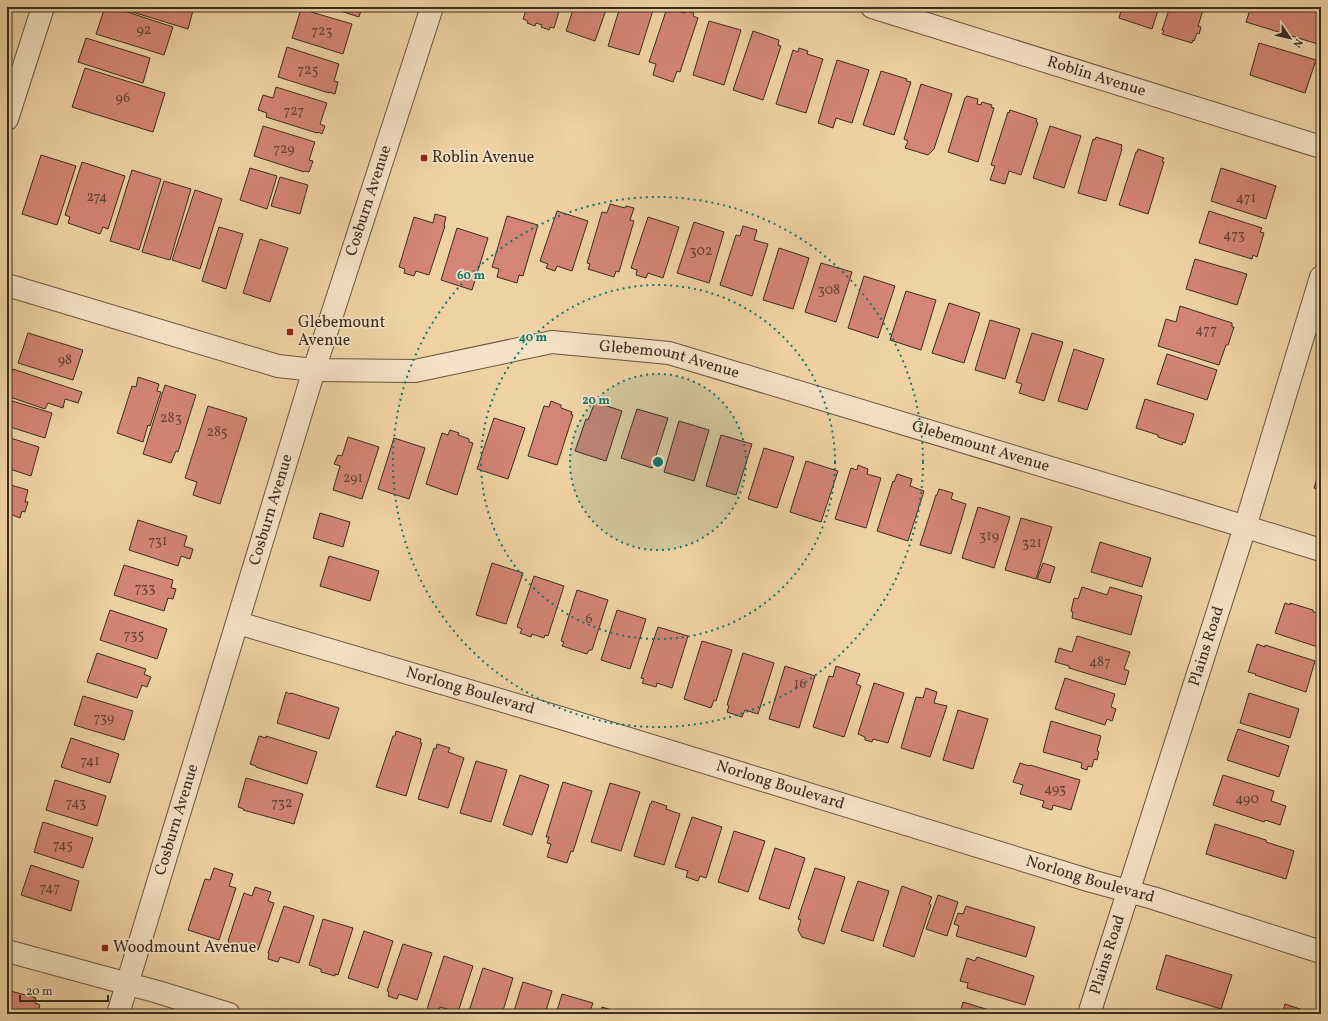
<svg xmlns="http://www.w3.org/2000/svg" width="1328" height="1021" viewBox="0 0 1328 1021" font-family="Vollkorn,serif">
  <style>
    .building { fill: #d48575; stroke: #392d20 }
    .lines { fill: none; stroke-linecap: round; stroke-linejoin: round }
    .minor-casing { stroke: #665641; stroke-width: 24 }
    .tertiary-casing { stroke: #665641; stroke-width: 24 }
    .minor { stroke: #f5e2c4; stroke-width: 22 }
    .tertiary { stroke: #f5e2c4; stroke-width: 22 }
    .ring { fill: none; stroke: #0f766e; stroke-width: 2; stroke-dasharray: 2 4 }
    .poi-dot { fill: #8f2418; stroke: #f5e2c4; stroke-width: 1.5 }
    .labels { text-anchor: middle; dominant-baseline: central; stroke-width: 3.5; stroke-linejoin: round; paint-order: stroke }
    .number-label { font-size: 14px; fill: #604335 }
    .street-label { font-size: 16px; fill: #392d20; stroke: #f5e2c4 }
    .poi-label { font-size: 16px; fill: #392d20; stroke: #f5e2c4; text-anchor: start }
    .centre { fill: #0f766e; stroke: #f5e2c4; stroke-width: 2 }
    .ring-label { font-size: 12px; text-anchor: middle; font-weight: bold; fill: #0f766e; stroke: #f5e2c4; stroke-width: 3.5; stroke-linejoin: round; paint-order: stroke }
  </style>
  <rect width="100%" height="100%" fill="#efd2a4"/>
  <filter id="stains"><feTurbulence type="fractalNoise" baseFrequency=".005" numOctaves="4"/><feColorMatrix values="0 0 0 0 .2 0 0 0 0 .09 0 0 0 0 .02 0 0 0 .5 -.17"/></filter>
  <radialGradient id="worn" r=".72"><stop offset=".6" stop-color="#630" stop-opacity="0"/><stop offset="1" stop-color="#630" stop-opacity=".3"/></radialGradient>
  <path class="building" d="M 105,7 L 112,7 L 173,27 L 164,55 L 96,34 Z
    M 116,7 L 194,7 L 188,29 Z
    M 328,7 L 362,7 L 359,17 Z
    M 527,7 L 563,7 L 562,8 L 560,8 L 554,28 L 550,27 L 549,30 L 541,27 L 542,25 L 536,23 L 535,26 L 527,23 L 528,21 L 523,19 Z
    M 574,7 L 607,7 L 595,41 L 566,31 Z
    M 620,7 L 654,7 L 639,55 L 608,46 Z
    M 1122,7 L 1159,7 L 1152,29 L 1119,18 Z
    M 1170,7 L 1204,7 L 1198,26 L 1201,27 L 1199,34 L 1197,33 L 1194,41 L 1193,40 L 1192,43 L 1162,34 L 1164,31 L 1162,30 Z
    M 1251,7 L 1311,7 L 1321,10 L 1321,45 L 1246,22 Z
    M 667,8 L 685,13 L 686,11 L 694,13 L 693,16 L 698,18 L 680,72 L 677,71 L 673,82 L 653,75 L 656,64 L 649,62 Z
    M 301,9 L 352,24 L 343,54 L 292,38 Z
    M 709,21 L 741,30 L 724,85 L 693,75 Z
    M 753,31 L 779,40 L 778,45 L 781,46 L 763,100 L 733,90 Z
    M 86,38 L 150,58 L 143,83 L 78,62 Z
    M 1259,43 L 1316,60 L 1305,93 L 1250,75 Z
    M 287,47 L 339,64 L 334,81 L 338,82 L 335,94 L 329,92 L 329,93 L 278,77 Z
    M 799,48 L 808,51 L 807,54 L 823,59 L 806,113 L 776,104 L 793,50 L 798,52 Z
    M 837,60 L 869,70 L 852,123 L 836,118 L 833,128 L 818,123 Z
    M 85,68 L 165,93 L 153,132 L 72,107 Z
    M 881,71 L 907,79 L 906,81 L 911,82 L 894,135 L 863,125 Z
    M 921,84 L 952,94 L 934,149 L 928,155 L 905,148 L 908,141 L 904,139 Z
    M 276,87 L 327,103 L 320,124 L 325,126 L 322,134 L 318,132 L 317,133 L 266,117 L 267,113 L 258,110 L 263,95 L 273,98 Z
    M 967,96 L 978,99 L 977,104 L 981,105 L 982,102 L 992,105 L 991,107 L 994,108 L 978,162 L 948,152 L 965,98 Z
    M 1010,110 L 1037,119 L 1036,122 L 1038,123 L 1021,175 L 1009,171 L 1005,184 L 990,180 L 995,166 L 991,165 L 1008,112 L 1009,113 Z
    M 263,126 L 315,142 L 309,160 L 313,161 L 309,172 L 304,171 L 304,172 L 254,156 Z
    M 1050,126 L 1081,136 L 1064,188 L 1033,178 Z
    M 1096,137 L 1122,145 L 1121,149 L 1122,149 L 1106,201 L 1078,193 L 1093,139 L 1095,140 Z
    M 1138,149 L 1164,158 L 1162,161 L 1164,162 L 1148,214 L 1119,205 L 1136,152 L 1137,152 Z
    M 41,155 L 76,166 L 57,225 L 22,214 Z
    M 82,162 L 125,176 L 108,229 L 103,227 L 100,234 L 68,223 L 70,217 L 65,215 Z
    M 250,168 L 277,176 L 267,209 L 240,200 Z
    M 1221,168 L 1276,186 L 1266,219 L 1211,201 Z
    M 132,170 L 161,179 L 139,250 L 110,241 Z
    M 280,177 L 308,185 L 300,214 L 271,206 Z
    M 164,181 L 191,189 L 170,260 L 142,252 Z
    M 195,190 L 222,199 L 200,269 L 172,260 Z
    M 610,204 L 625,208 L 626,206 L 634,208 L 630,220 L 634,221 L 619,272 L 616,271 L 614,277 L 588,269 L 590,264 L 587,263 L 602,212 L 607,213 Z
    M 557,211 L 588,221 L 572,271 L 557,266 L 555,271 L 546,268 L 548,264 L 540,261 Z
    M 1209,211 L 1262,228 L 1260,232 L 1264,233 L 1257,257 L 1253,255 L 1252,259 L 1199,243 Z
    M 435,214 L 446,217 L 444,226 L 445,226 L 429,275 L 416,271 L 414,276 L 404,273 L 405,269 L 399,267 L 414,217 L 433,223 Z
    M 507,216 L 538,225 L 523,276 L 519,275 L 517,283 L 497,277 L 499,269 L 492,267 Z
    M 648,217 L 679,227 L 663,278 L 648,273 L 646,278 L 636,275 L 637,270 L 631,268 Z
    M 694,222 L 724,232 L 709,283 L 677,273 Z
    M 743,226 L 757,230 L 754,240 L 768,244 L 752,296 L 720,285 L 736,235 L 740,236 Z
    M 219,227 L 243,234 L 226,289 L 202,281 Z
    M 457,228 L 488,238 L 472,290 L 441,280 Z
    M 260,239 L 288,248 L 270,302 L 243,293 Z
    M 779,248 L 809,258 L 793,309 L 763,300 Z
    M 1195,259 L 1247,274 L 1237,305 L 1186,289 Z
    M 821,263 L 852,272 L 836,322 L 805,312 Z
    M 864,276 L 895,286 L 878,338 L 848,328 Z
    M 906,291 L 936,300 L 921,350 L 890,340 Z
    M 949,303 L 980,313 L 964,363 L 932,353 Z
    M 1180,306 L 1232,323 L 1232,327 L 1234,327 L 1228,345 L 1226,345 L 1219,365 L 1158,346 L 1166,319 L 1176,322 Z
    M 990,320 L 1020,329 L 1005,379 L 975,370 Z
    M 28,333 L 83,350 L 73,380 L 18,363 Z
    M 1032,333 L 1063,342 L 1044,401 L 1019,393 L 1022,384 L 1016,382 Z
    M 1074,349 L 1104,359 L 1087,410 L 1058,401 Z
    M 1167,354 L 1217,370 L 1207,400 L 1157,384 Z
    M 13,369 L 82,392 L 78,403 L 65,399 L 63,408 L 48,403 L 45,409 L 7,396 L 7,387 Z
    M 138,377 L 159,384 L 157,391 L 161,392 L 150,426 L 148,425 L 143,442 L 117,433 L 132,386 L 136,387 Z
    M 165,385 L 196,395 L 178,452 L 176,451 L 171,463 L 143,454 Z
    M 1145,399 L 1194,414 L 1185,443 L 1183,442 L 1182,445 L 1158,437 L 1158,435 L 1136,428 Z
    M 9,400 L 52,413 L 45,438 L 7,426 L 7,406 Z
    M 551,401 L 561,405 L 561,408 L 572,412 L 571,414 L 573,415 L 557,465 L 528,456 L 544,406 L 549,407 Z
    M 595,402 L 622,411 L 606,461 L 575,451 L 586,419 L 588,420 Z
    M 208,406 L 247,418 L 220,504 L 193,495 L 197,482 L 185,478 Z
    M 637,409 L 668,418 L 652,468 L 621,458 Z
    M 494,418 L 525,428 L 508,479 L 477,469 Z
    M 679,421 L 709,430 L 694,481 L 664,472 Z
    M 450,430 L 459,433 L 458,435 L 469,439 L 469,442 L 473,443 L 457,495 L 426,484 L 442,433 L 448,435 Z
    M 721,435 L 752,444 L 736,495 L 706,486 Z
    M 7,437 L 39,447 L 31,476 L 7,468 Z
    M 348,437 L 379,447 L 362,499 L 333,490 L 340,466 L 334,464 L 338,455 L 342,456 Z
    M 394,438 L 425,448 L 409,499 L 378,489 Z
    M 764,448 L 794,457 L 777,508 L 748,499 Z
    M 806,461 L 838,471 L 821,522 L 790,512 Z
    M 858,465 L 868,469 L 867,474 L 881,478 L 866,528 L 835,519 L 851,468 L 857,470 Z
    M 1321,467 L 1321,490 L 1314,488 Z
    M 897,474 L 912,479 L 910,486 L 924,491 L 908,541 L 877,531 L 893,481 L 894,482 Z
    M 7,484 L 28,490 L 25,502 L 28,502 L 25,512 L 22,511 L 20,518 L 7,513 Z
    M 939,489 L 953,493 L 951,499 L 966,504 L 951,554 L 920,545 L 936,495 L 937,495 Z
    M 978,507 L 1010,517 L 994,568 L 962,558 Z
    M 320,513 L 350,522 L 343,547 L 313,538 Z
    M 1021,518 L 1052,527 L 1036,579 L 1005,570 Z
    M 138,520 L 187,536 L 184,546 L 193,549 L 190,559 L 181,556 L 178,566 L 129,550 Z
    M 1100,542 L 1151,558 L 1142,587 L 1091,572 Z
    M 329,556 L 379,571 L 370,601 L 320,586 Z
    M 492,563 L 523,573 L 506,624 L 476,615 Z
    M 1043,563 L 1055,567 L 1050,583 L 1037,579 Z
    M 124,565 L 173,580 L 171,588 L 176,589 L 173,599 L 168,598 L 164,611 L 114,595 Z
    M 534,576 L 564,586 L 548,636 L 545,635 L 544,638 L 532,634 L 531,637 L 520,633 L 522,629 L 517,627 Z
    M 1082,587 L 1107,595 L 1110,587 L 1142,596 L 1131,635 L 1072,618 L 1073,612 L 1071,611 L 1074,598 L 1078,599 Z
    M 577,590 L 608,600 L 592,650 L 589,650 L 587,654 L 562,646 L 564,642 L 561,641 Z
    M 1285,603 L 1290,605 L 1290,603 L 1313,610 L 1313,612 L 1321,614 L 1321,648 L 1275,633 Z
    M 110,610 L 167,629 L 157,659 L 100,640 Z
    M 617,610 L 646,619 L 630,669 L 601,660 Z
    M 658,627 L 688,636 L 672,688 L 657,683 L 656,687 L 642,683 L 644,679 L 641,678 Z
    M 1077,636 L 1130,652 L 1124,669 L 1129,671 L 1125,685 L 1069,668 L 1069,666 L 1055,662 L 1059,648 L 1072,652 Z
    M 702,641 L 732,650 L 716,701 L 714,700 L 711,708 L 684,699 Z
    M 1257,644 L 1265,647 L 1265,645 L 1315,661 L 1306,692 L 1255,675 L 1256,674 L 1248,672 Z
    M 97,653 L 146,669 L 144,674 L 151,677 L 147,687 L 142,685 L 137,698 L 87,682 Z
    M 743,653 L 774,663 L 758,714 L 745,710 L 742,717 L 727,712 L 729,706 L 727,705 Z
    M 785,666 L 815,676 L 799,728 L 769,719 Z
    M 836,666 L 860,674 L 856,684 L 861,686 L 844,737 L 813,727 L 829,676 L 833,677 Z
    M 1065,678 L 1115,694 L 1111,707 L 1116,709 L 1112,721 L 1107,719 L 1105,725 L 1055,709 Z
    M 874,683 L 904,693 L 888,743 L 873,739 L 872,742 L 865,740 L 865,737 L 858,734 Z
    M 926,688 L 937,692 L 934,703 L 947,706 L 930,757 L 901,748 L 916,697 L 923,698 Z
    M 286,692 L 290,694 L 291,693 L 339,708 L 329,739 L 277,723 Z
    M 1249,693 L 1299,709 L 1290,738 L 1240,723 Z
    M 83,696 L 133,711 L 124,740 L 74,725 Z
    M 958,710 L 988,719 L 973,769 L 943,760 Z
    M 1051,721 L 1101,736 L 1097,751 L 1099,752 L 1097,760 L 1094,759 L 1092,767 L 1088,766 L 1087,770 L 1081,768 L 1082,763 L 1043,752 Z
    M 1238,729 L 1289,746 L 1279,777 L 1227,760 Z
    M 396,731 L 421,739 L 420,743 L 422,743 L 406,796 L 376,787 L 393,736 L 395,736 Z
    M 259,736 L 266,738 L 266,736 L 317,752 L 307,784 L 256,767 L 256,766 L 250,764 Z
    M 71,738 L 119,754 L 110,783 L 61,767 Z
    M 437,744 L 450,748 L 448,752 L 464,758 L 448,808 L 418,799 L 434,748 L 436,749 Z
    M 476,761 L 507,770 L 491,822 L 460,813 Z
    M 1020,763 L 1029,766 L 1030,765 L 1080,780 L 1071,810 L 1053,805 L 1052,810 L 1042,807 L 1044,801 L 1020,794 L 1023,785 L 1013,782 Z
    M 520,775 L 549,785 L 532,835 L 503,825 Z
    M 1223,775 L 1274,791 L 1271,801 L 1286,806 L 1280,825 L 1265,820 L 1264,822 L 1213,805 Z
    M 246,778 L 303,794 L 294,824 L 243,810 L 244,809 L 238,807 Z
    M 55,780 L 106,796 L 97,826 L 46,810 Z
    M 563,782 L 592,791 L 573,852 L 571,851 L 567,863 L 547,857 L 551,844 L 547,843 L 549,837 L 546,837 Z
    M 610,783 L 640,792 L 621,851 L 591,842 Z
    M 652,801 L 667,806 L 666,809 L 680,814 L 664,865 L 634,856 L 650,804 L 651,804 Z
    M 692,817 L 722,827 L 706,878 L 700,876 L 698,881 L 686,877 L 688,871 L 675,867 Z
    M 43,822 L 93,838 L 83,868 L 34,852 Z
    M 1215,824 L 1266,840 L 1266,842 L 1294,851 L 1286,879 L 1206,854 Z
    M 734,831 L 765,841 L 748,892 L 718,882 Z
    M 775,848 L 805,858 L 789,909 L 759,899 Z
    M 31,865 L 79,881 L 71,911 L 21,895 Z
    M 214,868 L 233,874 L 229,886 L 236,888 L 219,940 L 188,930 L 205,879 L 210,880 Z
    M 815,868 L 845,877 L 824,944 L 802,937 L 798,930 L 801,920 L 798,919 Z
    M 858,881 L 889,891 L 873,941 L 841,931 Z
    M 902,886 L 932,897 L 929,904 L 931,905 L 914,957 L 883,946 Z
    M 255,887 L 271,892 L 268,901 L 274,903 L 258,950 L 239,943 L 238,949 L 228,945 L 229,942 L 228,941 L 244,893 L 252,896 Z
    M 938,895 L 958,902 L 947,936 L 926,929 Z
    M 284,906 L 314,916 L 299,963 L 280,957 L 278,962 L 268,959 L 269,953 L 268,953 Z
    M 966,906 L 1035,927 L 1026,957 L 956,936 L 959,926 L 954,924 L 958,913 L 963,914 Z
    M 323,919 L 353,928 L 338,975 L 335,974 L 335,976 L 321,972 L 321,969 L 309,965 Z
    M 364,931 L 393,941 L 378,988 L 348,978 Z
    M 403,944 L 432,953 L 417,1000 L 399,994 L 397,999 L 388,996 L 389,992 L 387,991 Z
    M 1166,955 L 1232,975 L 1221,1009 L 1156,989 Z
    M 444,956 L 473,966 L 458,1012 L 440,1007 L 438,1013 L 427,1009 Z
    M 977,957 L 1034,976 L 1025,1005 L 967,988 L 968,983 L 960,981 L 967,958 L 975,961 Z
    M 483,968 L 513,978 L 502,1014 L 468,1014 Z
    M 523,982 L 552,991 L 545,1014 L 513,1014 Z
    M 7,990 L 36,998 L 35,1003 L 40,1005 L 37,1014 L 7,1014 Z
    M 562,994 L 593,1003 L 589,1014 L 556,1014 Z
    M 963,1002 L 1002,1014 L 960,1014 Z
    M 1285,1004 L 1315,1014 L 1282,1014 Z
    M 602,1007 L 625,1014 L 600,1014 Z"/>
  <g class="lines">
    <defs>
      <g id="minor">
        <path id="s1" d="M 872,7 L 1321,147"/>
        <path d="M 7,119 L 43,7"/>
        <path id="s2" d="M 7,285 L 278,366 L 314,370 L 415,371 L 552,342 L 669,353 L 1197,512 L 1321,550"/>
        <path id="s3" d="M 238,623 L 561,718 L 1091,881 L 1153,898 L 1321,952"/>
        <path d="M 7,951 L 158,992 L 229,1014"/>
        <path id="s4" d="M 1089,1014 L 1245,527 L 1321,277"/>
      </g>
      <g id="tertiary">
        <path id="s5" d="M 118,1014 L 314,370 L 432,7"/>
      </g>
    </defs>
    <use href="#minor" class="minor-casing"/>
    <use href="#tertiary" class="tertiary-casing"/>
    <use href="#minor" class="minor"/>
    <use href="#tertiary" class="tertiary"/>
  </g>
  <circle cx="658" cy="462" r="88" fill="#0f766e" fill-opacity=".12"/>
  <g class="ring">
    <circle cx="658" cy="462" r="88"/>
    <circle cx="658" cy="462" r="177"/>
    <circle cx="658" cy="462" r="265"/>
  </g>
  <g class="poi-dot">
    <rect x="420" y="154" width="8" height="8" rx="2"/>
    <rect x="286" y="328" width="8" height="8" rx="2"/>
    <rect x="101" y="944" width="8" height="8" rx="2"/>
  </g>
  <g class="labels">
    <g class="number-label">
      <text x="144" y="30">92</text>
      <text x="322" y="31">723</text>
      <text x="308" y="70">725</text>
      <text x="123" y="98">96</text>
      <text x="294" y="111">727</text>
      <text x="284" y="149">729</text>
      <text x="97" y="197">274</text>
      <text x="1246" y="198">471</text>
      <text x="1234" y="235">473</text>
      <text x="701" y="251">302</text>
      <text x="829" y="290">308</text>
      <text x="1206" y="330">477</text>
      <text x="65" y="360">98</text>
      <text x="171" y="418">283</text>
      <text x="217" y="432">285</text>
      <text x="353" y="478">291</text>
      <text x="989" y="536">319</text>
      <text x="158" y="541">731</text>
      <text x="1032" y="543">321</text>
      <text x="145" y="588">733</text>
      <text x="589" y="619">6</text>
      <text x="134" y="635">735</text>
      <text x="1100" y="662">487</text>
      <text x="800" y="684">16</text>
      <text x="104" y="718">739</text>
      <text x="90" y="761">741</text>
      <text x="1055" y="789">493</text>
      <text x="1247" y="799">490</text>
      <text x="76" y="803">743</text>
      <text x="282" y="803">732</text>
      <text x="63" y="845">745</text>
      <text x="50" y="888">747</text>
    </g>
    <g class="street-label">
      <text stroke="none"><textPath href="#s1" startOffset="235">Roblin Avenue</textPath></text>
      <text stroke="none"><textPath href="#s5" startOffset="851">Cosburn Avenue</textPath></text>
      <text stroke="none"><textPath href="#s2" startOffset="679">Glebemount Avenue</textPath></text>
      <text stroke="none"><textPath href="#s2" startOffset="1003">Glebemount Avenue</textPath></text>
      <text stroke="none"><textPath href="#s5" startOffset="527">Cosburn Avenue</textPath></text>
      <text stroke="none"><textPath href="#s4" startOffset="386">Plains Road</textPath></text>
      <text stroke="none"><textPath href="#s3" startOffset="242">Norlong Boulevard</textPath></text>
      <text stroke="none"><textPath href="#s3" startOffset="566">Norlong Boulevard</textPath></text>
      <text stroke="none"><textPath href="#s5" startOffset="203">Cosburn Avenue</textPath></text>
      <text stroke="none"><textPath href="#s3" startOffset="890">Norlong Boulevard</textPath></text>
      <text stroke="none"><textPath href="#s4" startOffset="62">Plains Road</textPath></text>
    </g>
    <g class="poi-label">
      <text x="432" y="158">Roblin Avenue</text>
      <text x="298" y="323">Glebemount<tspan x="298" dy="18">Avenue</tspan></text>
      <text x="113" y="948">Woodmount Avenue</text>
    </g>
  </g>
  <circle cx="658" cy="462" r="6" class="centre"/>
  <g class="ring-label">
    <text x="471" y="279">60 m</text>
    <text x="533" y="341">40 m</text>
    <text x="596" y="404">20 m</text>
  </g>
  <rect width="1328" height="1021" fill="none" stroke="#efd2a4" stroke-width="24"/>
  <rect x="8" y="8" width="1312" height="1005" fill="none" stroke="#392d20" stroke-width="2"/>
  <rect x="12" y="12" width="1304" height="997" fill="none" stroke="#392d20"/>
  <g transform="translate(1290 38) rotate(124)" stroke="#f5e2c4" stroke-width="3" paint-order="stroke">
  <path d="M0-3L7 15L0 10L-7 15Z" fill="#392d20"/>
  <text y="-6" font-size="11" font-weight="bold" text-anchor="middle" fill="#392d20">N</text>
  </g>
  <path d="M20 995v6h88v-6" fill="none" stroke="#392d20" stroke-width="2"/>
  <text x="26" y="995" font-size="12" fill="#392d20" stroke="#f5e2c4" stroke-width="3" paint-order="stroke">20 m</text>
  <rect width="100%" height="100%" filter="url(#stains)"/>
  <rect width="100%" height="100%" fill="url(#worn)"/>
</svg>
